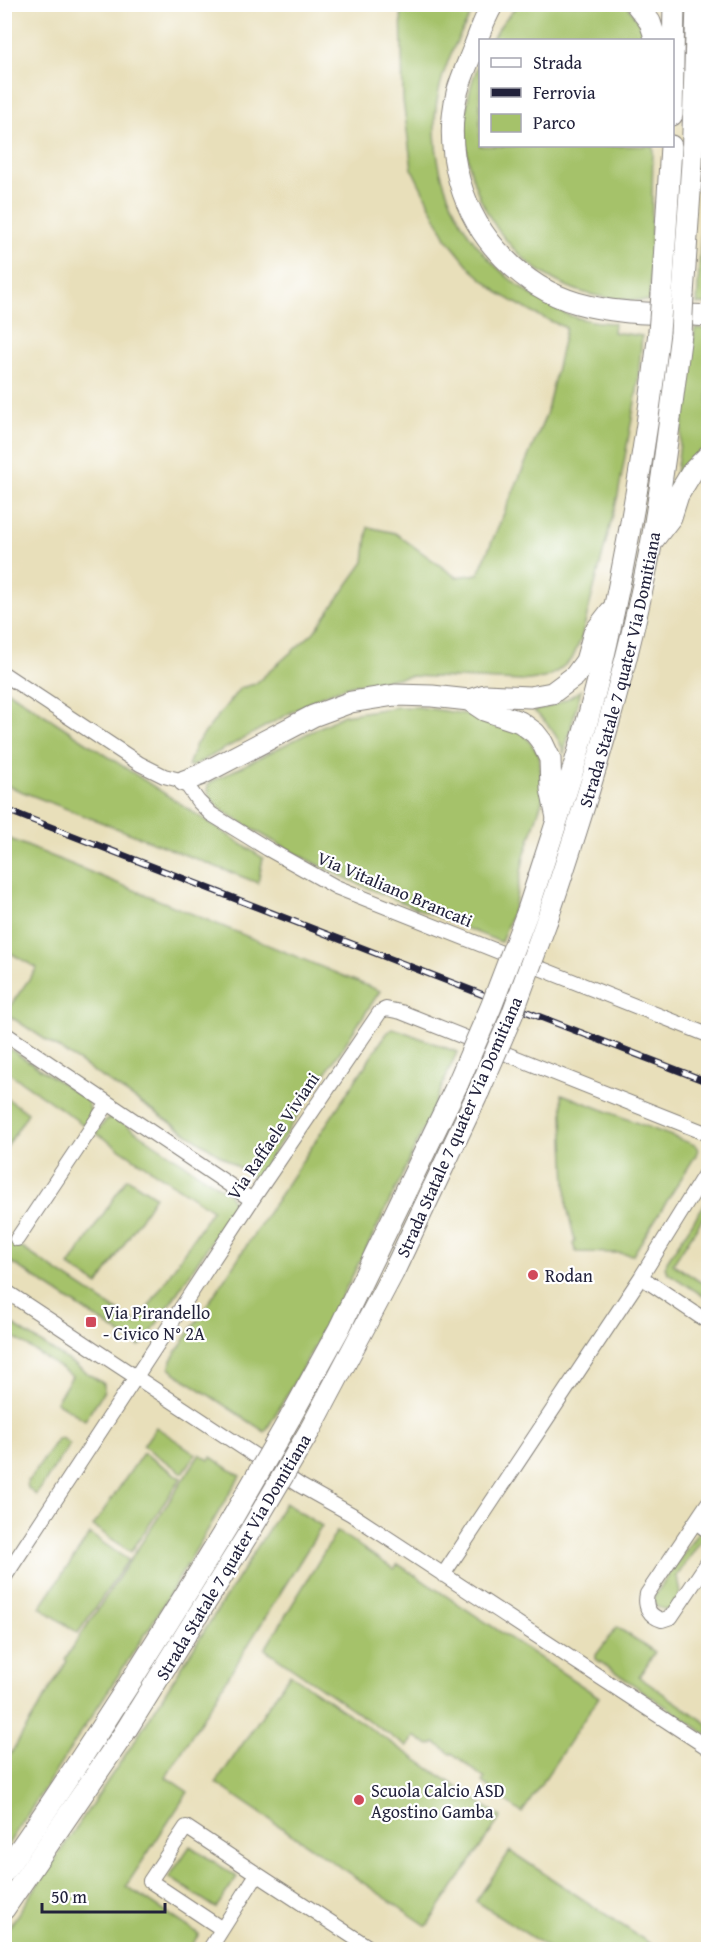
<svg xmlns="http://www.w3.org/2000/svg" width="713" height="1954" viewBox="0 0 713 1954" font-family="'Gentium Book Plus',serif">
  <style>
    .green { fill: #a5c26a; stroke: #647252; stroke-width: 1.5 }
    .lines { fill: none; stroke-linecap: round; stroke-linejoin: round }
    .minor-casing { stroke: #85807a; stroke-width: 16 }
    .trunk-casing { stroke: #85807a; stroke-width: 23 }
    .minor { stroke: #fff; stroke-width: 14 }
    .trunk { stroke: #fff; stroke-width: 21 }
    .rail-casing { stroke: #22223b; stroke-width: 7 }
    .rail { stroke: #fff; stroke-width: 4.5; stroke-dasharray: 14; stroke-linecap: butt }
    .trunk-bridge-casing { stroke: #85807a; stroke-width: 23; stroke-linecap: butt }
    .trunk-bridge { stroke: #fff; stroke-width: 21 }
    .poi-dot { fill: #d1495b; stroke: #fff; stroke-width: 2 }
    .labels { text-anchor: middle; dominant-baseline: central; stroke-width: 4.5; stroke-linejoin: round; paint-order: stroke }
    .street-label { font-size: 18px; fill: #22223b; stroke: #fff }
    .poi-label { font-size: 18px; fill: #22223b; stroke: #fff; text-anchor: start }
  </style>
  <rect width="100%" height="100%" fill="#fff"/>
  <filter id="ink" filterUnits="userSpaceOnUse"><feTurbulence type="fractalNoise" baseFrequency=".0167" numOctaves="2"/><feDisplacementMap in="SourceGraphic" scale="12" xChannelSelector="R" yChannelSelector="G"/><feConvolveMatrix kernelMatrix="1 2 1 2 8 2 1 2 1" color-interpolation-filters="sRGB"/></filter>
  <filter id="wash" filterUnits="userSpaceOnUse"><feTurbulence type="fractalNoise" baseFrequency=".008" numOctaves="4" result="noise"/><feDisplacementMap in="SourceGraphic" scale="24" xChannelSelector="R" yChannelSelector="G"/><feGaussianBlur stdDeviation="1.35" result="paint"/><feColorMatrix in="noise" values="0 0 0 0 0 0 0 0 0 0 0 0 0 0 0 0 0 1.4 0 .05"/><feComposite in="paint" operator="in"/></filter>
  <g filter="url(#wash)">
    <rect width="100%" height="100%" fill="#e8dfba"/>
    <path class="green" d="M 519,4 L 627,5 L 651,40 L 491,40 L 503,22 Z
      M 401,5 L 477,5 C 456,39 437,77 435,119 C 433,190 470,254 529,293 C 545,304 563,315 582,319 C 592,322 603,322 614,323 L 613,332 L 642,336 L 637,391 L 618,495 L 581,639 L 572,659 L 555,673 L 544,678 L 522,681 L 411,676 L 351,685 L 321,696 L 193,766 L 188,766 L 196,744 L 240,688 L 255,684 L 314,632 L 364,562 L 368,527 L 395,533 L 456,577 L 478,574 L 546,415 L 566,328 L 535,314 L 500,294 L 472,270 L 446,238 L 412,169 L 403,100 Z
      M 480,61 L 480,146 L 653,146 L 650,301 C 627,300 604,299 582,292 C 488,261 439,152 480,61 Z
      M 708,116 L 708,304 L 697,304 Z
      M 695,328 L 708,329 L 708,445 L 696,455 L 680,473 L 676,474 Z
      M 5,689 L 263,858 L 258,883 L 5,785 Z
      M 581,690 L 564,753 C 558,735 548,723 534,711 C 552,707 566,701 581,690 Z
      M 397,707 L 418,707 L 479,716 L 520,729 L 539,754 L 543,798 L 524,857 L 514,908 L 501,942 C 415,908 330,876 251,828 C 237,819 205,805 208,785 L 213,781 L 344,715 Z
      M 5,837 L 380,991 L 256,1179 L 5,1013 L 37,968 L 5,950 Z
      M 392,1029 L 399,1030 L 457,1052 C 402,1183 338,1311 265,1432 L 175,1373 L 170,1368 L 171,1360 L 386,1034 Z
      M 4,1045 L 87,1100 L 91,1114 L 84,1125 L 5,1070 Z
      M 562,1094 L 695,1145 L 698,1149 L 696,1155 L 633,1255 L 617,1253 L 576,1252 L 573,1244 L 575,1241 L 567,1207 Z
      M 5,1097 L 28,1113 L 5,1150 Z
      M 114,1117 L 227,1192 L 231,1197 L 234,1207 L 144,1343 L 139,1346 L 5,1258 L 4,1236 L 137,1324 L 212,1210 L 96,1133 L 106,1120 Z
      M 127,1178 L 155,1196 L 98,1285 L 69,1266 Z
      M 708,1199 L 708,1210 L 673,1264 L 708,1287 L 708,1299 L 668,1273 L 665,1268 L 667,1261 Z
      M 4,1319 L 104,1384 L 104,1391 L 85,1420 L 56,1402 L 72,1376 L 5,1331 Z
      M 156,1427 L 196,1454 L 183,1473 L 143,1446 Z
      M 62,1438 L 70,1444 L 36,1495 L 28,1488 L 27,1483 L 57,1439 Z
      M 143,1453 L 181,1478 L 131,1552 L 93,1526 Z
      M 200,1454 L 209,1460 L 211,1457 L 240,1476 L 151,1625 L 5,1849 L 5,1763 L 67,1661 L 65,1659 Z
      M 285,1503 L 322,1526 L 166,1777 L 188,1792 L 126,1886 L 199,1934 L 189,1949 L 5,1949 L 5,1933 L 138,1736 Z
      M 337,1531 L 394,1569 L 398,1564 L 599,1697 L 522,1813 L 496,1794 L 496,1792 L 483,1782 L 485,1779 L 452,1753 L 451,1754 L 436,1743 L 429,1745 L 414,1736 L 407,1747 L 265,1649 Z
      M 699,1531 L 705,1535 L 677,1576 L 680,1594 L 671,1609 C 661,1610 655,1608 653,1598 Z
      M 90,1534 L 128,1560 L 78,1633 L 40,1607 Z
      M 617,1627 L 655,1652 L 639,1677 L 708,1724 L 708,1735 L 596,1659 L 596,1655 Z
      M 290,1674 L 501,1817 L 427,1926 L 216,1783 Z
      M 190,1846 L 237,1877 L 216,1908 L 169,1877 Z
      M 510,1851 L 658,1949 L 550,1949 L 476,1901 Z"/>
  </g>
  <g filter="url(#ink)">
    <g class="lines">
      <defs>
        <path id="minor" d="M 4,674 L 140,764 L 164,776 L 184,781 L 198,801 L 211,814 L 268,849 L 336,887 L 708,1035
          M 4,1033 L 252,1200
          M 17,1239 L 108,1103
          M 641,1277 L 708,1322
          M 4,1290 L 301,1486 L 351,1514 L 708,1748
          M 708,1503 L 647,1594 C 644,1606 649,1616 662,1620 L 671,1617 L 708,1562
          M 696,1522 L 708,1531
          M 443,1575 L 641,1277 L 708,1169
          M 4,1578 L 252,1200 L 380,1012 L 386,1009 L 401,1012 L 708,1134
          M 257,1874 L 373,1950
          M 209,1950 L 257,1874 L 186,1827 L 150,1881 L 222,1929"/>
        <g id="trunk">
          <path d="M 493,4 C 484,19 479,34 473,50 C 467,65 461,78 457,93 C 443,151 462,216 504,258 C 523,278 549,295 577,303 C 619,315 665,313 708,316"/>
          <path d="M 636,4 L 650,22 L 656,40"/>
          <path d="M 672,115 L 674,4"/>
          <path d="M 662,294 L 671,146"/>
          <path d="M 683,295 L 692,163 L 697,4"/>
          <path d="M 654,539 L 671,517 L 678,495 L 692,472 L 708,456"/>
          <path d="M 469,700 L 484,710 L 520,722 L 535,733 L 542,742 L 550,759 L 551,789 L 557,818"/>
          <path d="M 184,781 L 200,775 L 313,716 L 351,702 L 395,695 L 432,696 L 469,700 L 485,695 L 530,697 L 552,693 L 575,676 L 586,661 L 594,633 L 611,611"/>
          <path d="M 527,913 C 556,823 587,734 607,642 C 630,539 647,436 659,332"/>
          <path id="s1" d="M 547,920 C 589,795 628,669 652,540 C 664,472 672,402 681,334"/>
          <path d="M 290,1418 L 339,1329 L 458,1083"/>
          <path d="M 310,1430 L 393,1273 L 479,1091"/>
          <path d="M 4,1872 C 85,1756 160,1637 233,1517"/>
          <path d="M 4,1909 L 123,1735 L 252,1528"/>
        </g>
      </defs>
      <use href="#minor" class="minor-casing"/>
      <use href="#trunk" class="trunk-casing"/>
      <use href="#minor" class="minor"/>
      <use href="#trunk" class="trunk"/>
      <defs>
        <path id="rail" d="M 4,809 L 708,1082"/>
      </defs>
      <use href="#rail" class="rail-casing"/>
      <use href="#rail" class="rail"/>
      <defs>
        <path id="trunk-bridge" d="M 659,332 L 662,294
          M 681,334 L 683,295
          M 458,1083 L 491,1007 L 527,913
          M 479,1091 L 512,1015 L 547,920
          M 233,1517 L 290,1418
          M 252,1528 L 310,1430"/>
      </defs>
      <use href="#trunk-bridge" class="trunk-bridge-casing"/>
      <use href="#trunk-bridge" class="trunk-bridge"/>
    </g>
  </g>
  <g class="poi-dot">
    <circle cx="533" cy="1275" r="6"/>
    <rect x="85" y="1316" width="12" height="12" rx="3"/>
    <circle cx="359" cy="1800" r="6"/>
  </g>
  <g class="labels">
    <g class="street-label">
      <text stroke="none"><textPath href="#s1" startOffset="261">Strada Statale 7 quater Via Domitiana</textPath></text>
      <text transform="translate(395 889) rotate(23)">Via Vitaliano Brancati</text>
      <text transform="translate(459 1127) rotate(-66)">Strada Statale 7 quater Via Domitiana</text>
      <text transform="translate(273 1136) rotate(-56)">Via Raffaele Viviani</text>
      <text transform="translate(233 1557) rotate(-59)">Strada Statale 7 quater Via Domitiana</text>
    </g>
    <g class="poi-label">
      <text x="545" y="1275">Rodan</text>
      <text x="103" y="1312">Via Pirandello<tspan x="103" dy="21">- Civico N° 2A</tspan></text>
      <text x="371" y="1790">Scuola Calcio ASD<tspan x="371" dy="21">Agostino Gamba</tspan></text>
    </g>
  </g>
  <rect width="713" height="1954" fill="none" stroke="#fff" stroke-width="24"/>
  <rect x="479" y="39" width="195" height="108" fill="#ffffff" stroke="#a7a7b1" stroke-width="1.5"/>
  <rect x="491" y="58" width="30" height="9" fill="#ffffff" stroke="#a7a7b1" stroke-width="1.5"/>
  <text x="533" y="69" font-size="18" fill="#22223b">Strada</text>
  <rect x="491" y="88" width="30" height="9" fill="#22223b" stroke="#a7a7b1" stroke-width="1.5"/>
  <text x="533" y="99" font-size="18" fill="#22223b">Ferrovia</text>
  <rect x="491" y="114" width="30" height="18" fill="#a5c26a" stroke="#a7a7b1" stroke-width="1.5"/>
  <text x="533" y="129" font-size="18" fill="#22223b">Parco</text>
  <path d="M42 1903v9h123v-9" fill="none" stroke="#22223b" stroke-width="3"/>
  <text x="51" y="1903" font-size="18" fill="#22223b" stroke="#ffffff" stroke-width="4.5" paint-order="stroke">50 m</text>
</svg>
